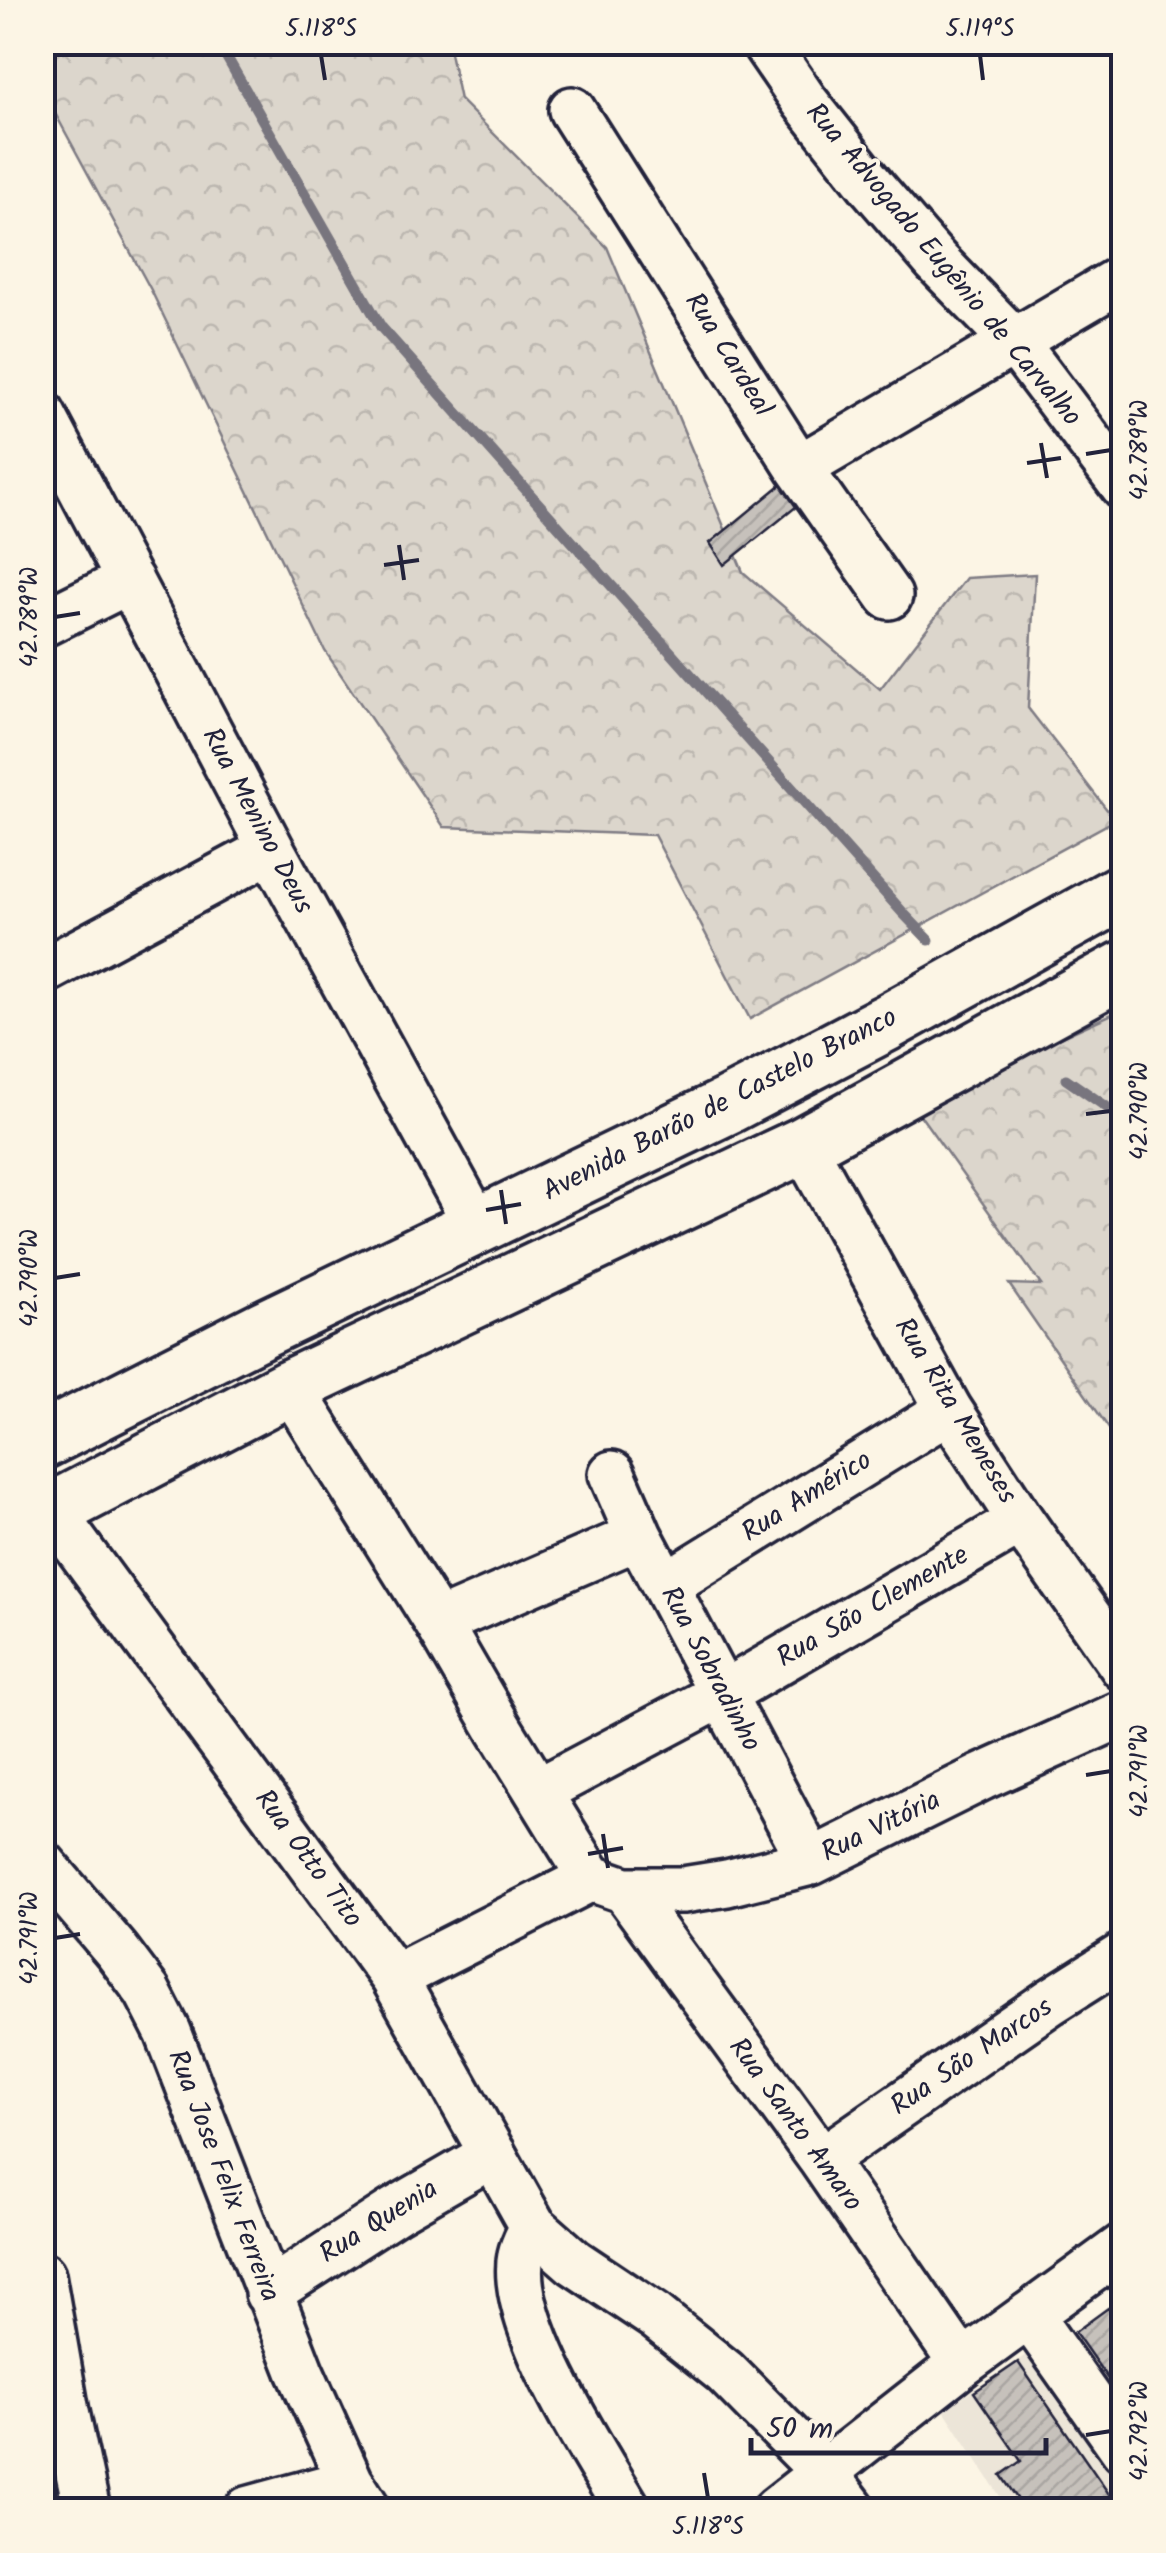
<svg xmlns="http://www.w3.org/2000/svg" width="1166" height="2553" viewBox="0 0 1166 2553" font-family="Kalam,sans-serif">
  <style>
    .built { fill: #ece5d8 }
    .forest { fill: url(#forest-crowns); stroke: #7f7c84; stroke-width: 2.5 }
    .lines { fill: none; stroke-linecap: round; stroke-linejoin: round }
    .stream { stroke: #78757e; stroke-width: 11 }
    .building { fill: url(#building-hatch); stroke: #22223b; stroke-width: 2.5 }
    .minor-casing { stroke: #22223b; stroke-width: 52 }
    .primary-casing { stroke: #22223b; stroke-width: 62 }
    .minor { stroke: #fcf5e5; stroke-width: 45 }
    .primary { stroke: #fcf5e5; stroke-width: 55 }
    .ticks { fill: none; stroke: #22223b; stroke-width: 4 }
    .labels { text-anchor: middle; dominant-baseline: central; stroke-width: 8; stroke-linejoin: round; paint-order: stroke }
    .street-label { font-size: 28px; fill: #22223b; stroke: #fcf5e5 }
    .neatline { fill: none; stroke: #22223b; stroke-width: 4 }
    .ticks-label { font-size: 25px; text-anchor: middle; fill: #22223b }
  </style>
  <defs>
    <pattern id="forest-crowns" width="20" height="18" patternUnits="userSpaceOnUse" patternTransform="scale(2.5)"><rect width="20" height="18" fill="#dcd6cc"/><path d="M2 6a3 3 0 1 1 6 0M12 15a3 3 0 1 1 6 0" fill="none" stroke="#bcb7b0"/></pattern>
    <pattern id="building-hatch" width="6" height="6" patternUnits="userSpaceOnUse" patternTransform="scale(2.5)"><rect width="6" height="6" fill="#c6c1bb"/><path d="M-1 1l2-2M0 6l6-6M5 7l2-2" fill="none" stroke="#aaa6a2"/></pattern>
  </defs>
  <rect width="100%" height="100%" fill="#fcf5e5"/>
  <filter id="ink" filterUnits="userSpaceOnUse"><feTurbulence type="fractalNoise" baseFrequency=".01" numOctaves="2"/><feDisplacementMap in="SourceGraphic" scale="20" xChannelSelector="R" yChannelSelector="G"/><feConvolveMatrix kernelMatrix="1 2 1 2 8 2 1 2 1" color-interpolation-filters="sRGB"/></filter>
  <g filter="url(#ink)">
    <path class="built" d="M 1038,2347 L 1123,2477 L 1123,2510 L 1009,2510 L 944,2410 Z"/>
    <path class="forest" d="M 42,43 L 448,43 L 460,100 L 607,247 L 743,572 L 880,689 L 966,578 L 1035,574 L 1028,708 L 1115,820 L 750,1019 L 654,835 L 444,827 L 325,651 L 151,290 L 43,91 Z
      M 1123,1009 L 1123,1449 L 1009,1284 L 1041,1285 L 913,1105 Z"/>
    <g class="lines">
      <path class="stream" d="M 218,42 L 381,327 L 904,914 L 929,940
        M 1066,1079 L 1124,1119"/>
    </g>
    <path class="building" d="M 788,479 L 802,502 L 724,565 L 710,543 Z
      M 1108,2308 L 1124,2331 L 1124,2402 L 1075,2332 Z
      M 1018,2362 L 1120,2510 L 1025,2510 L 1001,2475 L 1021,2461 L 974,2392 Z"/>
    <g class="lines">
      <defs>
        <path id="minor" d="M 764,42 L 805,102 L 873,188 L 936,261 L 1014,341 L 1124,487
          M 572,110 L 799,468 L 889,596
          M 42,414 L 271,849 L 477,1225
          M 799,468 L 1124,277
          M 42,624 L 130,580
          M 42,972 L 271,849
          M 803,1145 L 949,1410 L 1021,1521 L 1124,1668
          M 290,1387 L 438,1623 L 500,1730 L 591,1878 L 625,1890 L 683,1890 L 727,1883 L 811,1862 L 982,1777 L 1124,1713
          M 612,1474 L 639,1536 L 811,1862
          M 42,1498 L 394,1978 L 533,2226 L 574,2262 L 655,2316 L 725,2372 L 825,2473 L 853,2510
          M 666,1585 L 949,1410
          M 438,1623 L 639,1536
          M 539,1791 L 724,1693 L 1021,1521
          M 42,1863 L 117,1951 L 147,1991 L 168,2032 L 300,2371 L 350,2482 L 368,2510
          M 625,1890 L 822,2160 L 962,2364
          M 394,1978 L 591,1878
          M 822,2160 L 1050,2002 L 1124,1955
          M 533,2226 C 529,2235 523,2245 521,2255 C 507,2322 594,2452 628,2510
          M 42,2275 L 66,2412 L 87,2510
          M 268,2293 L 396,2210 L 493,2154
          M 1029,2315 L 1124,2450
          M 247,2510 L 350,2482
          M 776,2510 L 962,2364 L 1124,2246"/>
        <path id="primary" d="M 42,1441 L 263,1329 L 729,1105 L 886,1023 L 1124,891
          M 42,1516 L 290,1387 L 803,1145 L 1124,969"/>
      </defs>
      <use href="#minor" class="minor-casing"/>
      <use href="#primary" class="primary-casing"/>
      <use href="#minor" class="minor"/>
      <use href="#primary" class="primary"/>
    </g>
  </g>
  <path class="ticks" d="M 321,55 L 325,80M 980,55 L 983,80M 1041,443 L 1047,478M 1086,454 L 1111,450M 1027,463 L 1061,458M 399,545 L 404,580M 384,565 L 419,560M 55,617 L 80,613M 1086,1114 L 1111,1111M 501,1190 L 506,1224M 486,1210 L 521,1204M 55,1278 L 80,1274M 1086,1775 L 1111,1771M 603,1834 L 608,1868M 588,1854 L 623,1848M 55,1938 L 80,1934M 1086,2435 L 1111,2431M 704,2473 L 708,2498"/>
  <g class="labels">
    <g class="street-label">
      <text transform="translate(943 265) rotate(50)">Rua Advogado Eugênio de Carvalho</text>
      <text transform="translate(728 355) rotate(58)">Rua Cardeal</text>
      <text transform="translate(257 821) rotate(62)">Rua Menino Deus</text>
      <text transform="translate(720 1105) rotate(-27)">Avenida Barão de Castelo Branco</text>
      <text transform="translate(955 1411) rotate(59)">Rua Rita Meneses</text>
      <text transform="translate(807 1497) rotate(-32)">Rua Américo</text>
      <text transform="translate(873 1607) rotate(-30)">Rua São Clemente</text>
      <text transform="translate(710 1669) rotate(62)">Rua Sobradinho</text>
      <text transform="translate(881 1827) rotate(-26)">Rua Vitória</text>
      <text transform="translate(308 1859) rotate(54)">Rua Otto Tito</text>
      <text transform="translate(972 2057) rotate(-34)">Rua São Marcos</text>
      <text transform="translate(795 2125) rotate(54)">Rua Santo Amaro</text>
      <text transform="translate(223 2176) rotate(69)">Rua Jose Felix Ferreira</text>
      <text transform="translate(379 2222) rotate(-32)">Rua Quenia</text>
    </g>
  </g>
  <rect width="1166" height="2553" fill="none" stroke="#fcf5e5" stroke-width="110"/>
  <path d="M751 2438v15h295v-15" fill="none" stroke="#22223b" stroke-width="5"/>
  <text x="766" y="2438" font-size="30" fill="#22223b" stroke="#fcf5e5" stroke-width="8" paint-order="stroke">50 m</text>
  <rect x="55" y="55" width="1056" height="2443" class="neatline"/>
  <g class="ticks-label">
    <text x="321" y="36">5.118°S</text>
    <text x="980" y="36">5.119°S</text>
    <text transform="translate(1138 450) rotate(-90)" y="9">42.789°W</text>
    <text transform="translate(28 617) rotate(-90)" y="9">42.789°W</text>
    <text transform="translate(1138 1111) rotate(-90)" y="9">42.790°W</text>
    <text transform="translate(28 1278) rotate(-90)" y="9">42.790°W</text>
    <text transform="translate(1138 1771) rotate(-90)" y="9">42.791°W</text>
    <text transform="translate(28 1938) rotate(-90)" y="9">42.791°W</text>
    <text transform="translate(1138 2431) rotate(-90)" y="9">42.792°W</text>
    <text x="708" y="2534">5.118°S</text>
  </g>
</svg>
